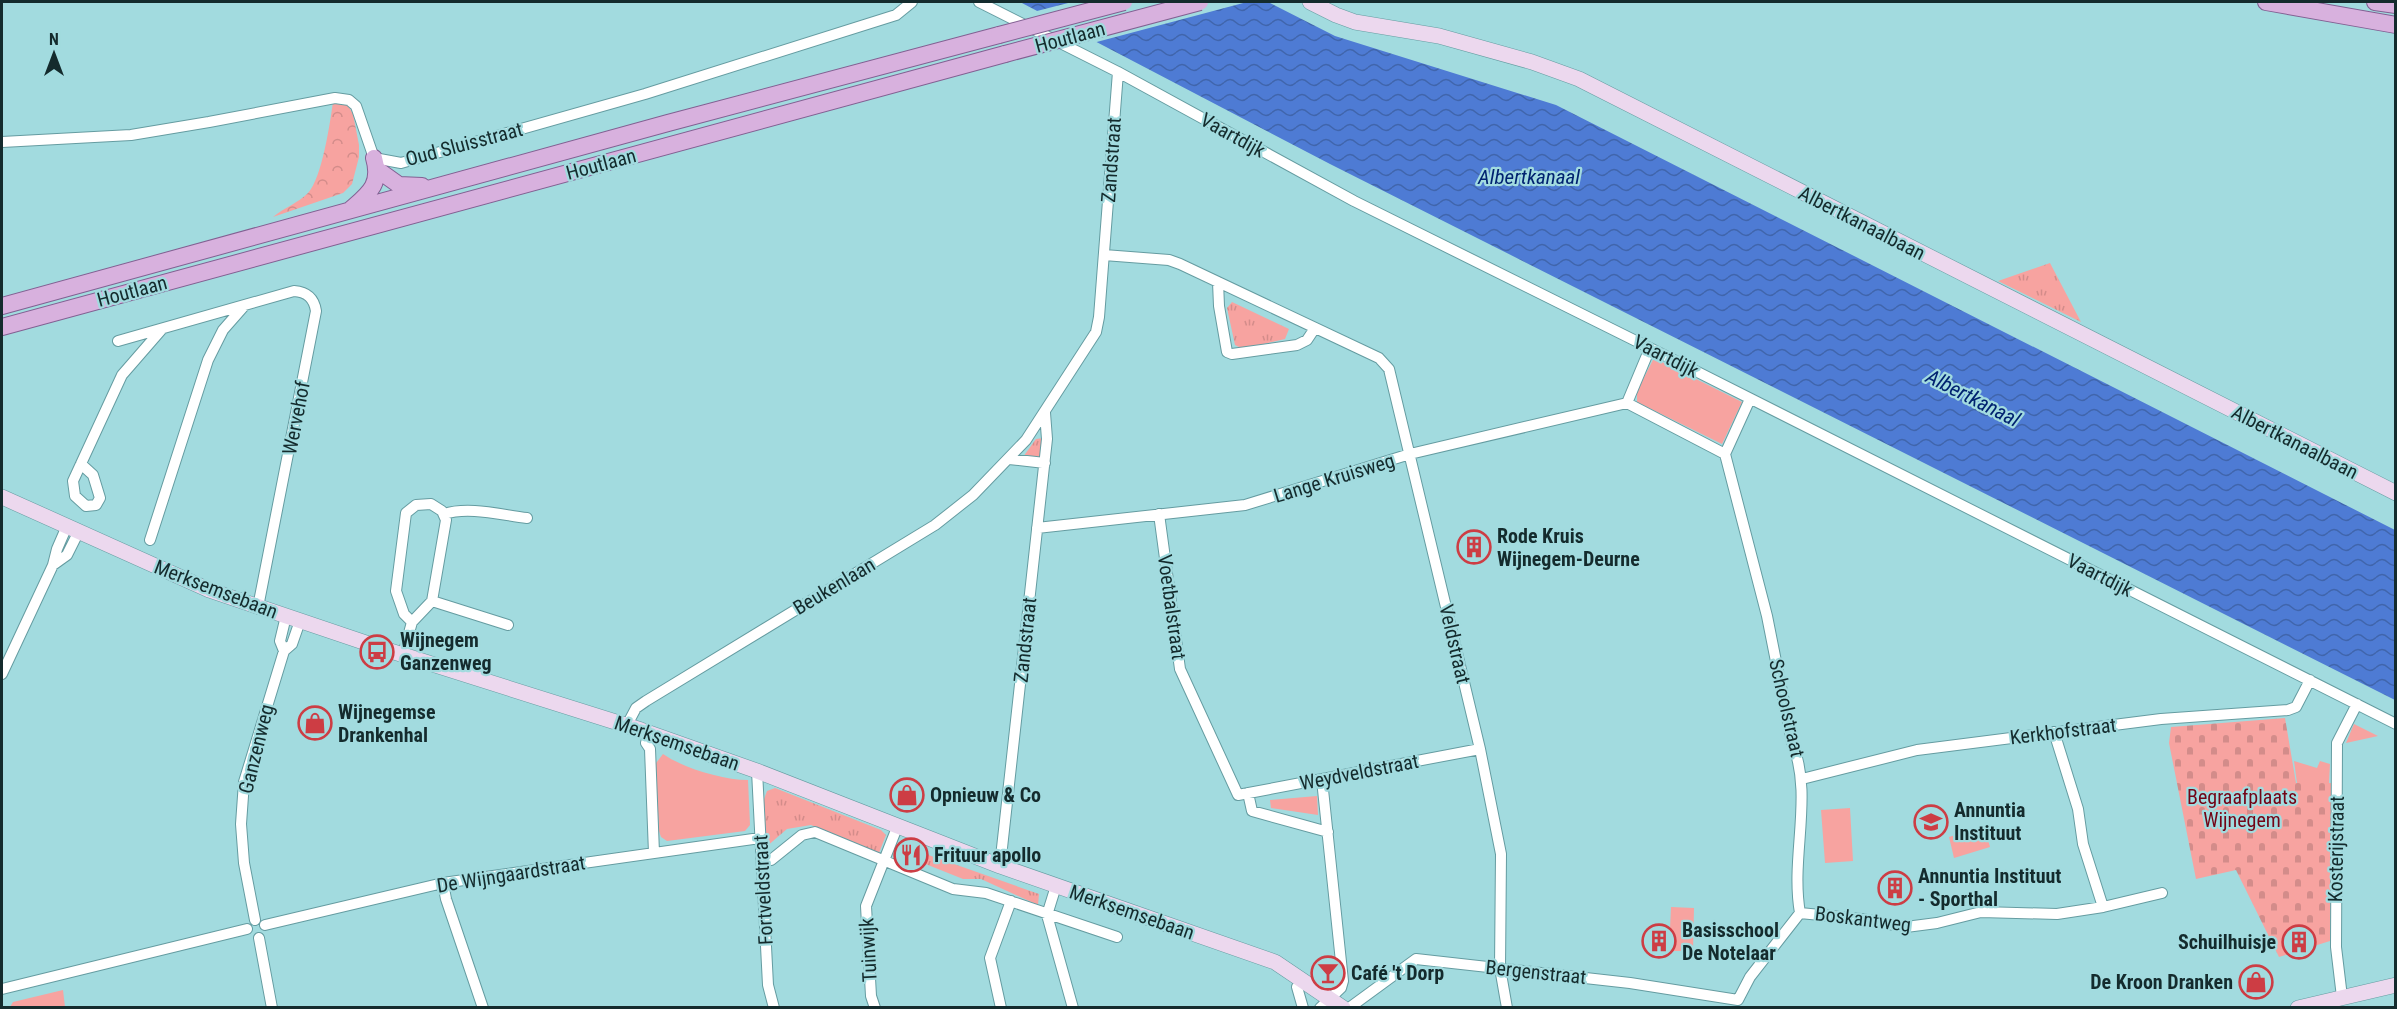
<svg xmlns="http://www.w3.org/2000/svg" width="2397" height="1009" viewBox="0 0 2397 1009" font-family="'Roboto Condensed',sans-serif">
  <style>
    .grass { fill: url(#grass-tufts) }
    .forest { fill: url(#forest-crowns) }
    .cemetery { fill: url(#cemetery-stones) }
    .park { fill: #f7a3a0 }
    .water { fill: url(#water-waves) }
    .pier { fill: #a2dbdf }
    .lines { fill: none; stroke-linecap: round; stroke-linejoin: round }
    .street-casing { stroke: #659ca1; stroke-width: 12 }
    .secondary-casing { stroke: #659ca1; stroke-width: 16 }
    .primary-casing { stroke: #826092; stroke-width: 18 }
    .street { stroke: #fff; stroke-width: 10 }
    .secondary { stroke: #ecd8ee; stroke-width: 15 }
    .primary { stroke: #d8b1de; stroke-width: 16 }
    .primary-bridge-casing { stroke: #826092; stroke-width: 18; stroke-linecap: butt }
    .primary-bridge { stroke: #d8b1de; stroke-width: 16 }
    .labels { text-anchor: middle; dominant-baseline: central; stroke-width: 4.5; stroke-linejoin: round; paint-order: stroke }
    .street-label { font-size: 20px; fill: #142b2d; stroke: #a2dbdf }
    .poi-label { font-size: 20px; font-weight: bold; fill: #142b2d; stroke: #a2dbdf; text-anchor: start }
    .park-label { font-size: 20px; fill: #730315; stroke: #a2dbdf }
    .water-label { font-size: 21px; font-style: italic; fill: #002270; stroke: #a2dbdf }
  </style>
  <defs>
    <pattern id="grass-tufts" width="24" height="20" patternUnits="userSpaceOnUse" patternTransform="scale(1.5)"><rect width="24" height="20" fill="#f7a3a0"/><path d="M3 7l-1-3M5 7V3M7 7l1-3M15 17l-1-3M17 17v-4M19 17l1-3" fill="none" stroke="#d38c8a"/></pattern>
    <pattern id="forest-crowns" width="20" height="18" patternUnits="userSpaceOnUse" patternTransform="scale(1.5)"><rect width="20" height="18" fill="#f7a3a0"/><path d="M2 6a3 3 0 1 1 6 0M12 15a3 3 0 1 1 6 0" fill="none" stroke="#d38c8a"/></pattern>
    <pattern id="cemetery-stones" width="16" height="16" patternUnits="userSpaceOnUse" patternTransform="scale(1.5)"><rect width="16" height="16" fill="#f7a3a0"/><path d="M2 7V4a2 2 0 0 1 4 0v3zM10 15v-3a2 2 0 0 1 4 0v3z" fill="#d38c8a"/></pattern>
    <pattern id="water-waves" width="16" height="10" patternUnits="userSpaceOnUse" patternTransform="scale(1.5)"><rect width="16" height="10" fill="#4e7bd4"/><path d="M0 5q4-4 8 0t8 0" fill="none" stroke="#4065ac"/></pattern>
  </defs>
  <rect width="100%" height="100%" fill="#a2dbdf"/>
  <path class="grass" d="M 2050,263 L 2081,322 L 1998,281 Z
    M 1232,302 L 1289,329 L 1285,339 L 1243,349 L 1235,345 L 1227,308 Z
    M 1043,438 L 1042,459 L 1023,457 L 1036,439 Z
    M 2354,724 L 2378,736 L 2346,743 Z
    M 775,788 L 881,830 L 886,835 L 879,853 L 811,825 L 787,829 L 766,847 L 763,802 L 767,791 Z
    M 900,845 L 1039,894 L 1038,905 L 981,879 L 963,879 L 918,861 L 911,865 L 897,861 L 894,853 Z"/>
  <path class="forest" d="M 333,102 L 347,104 L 353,114 L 359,145 L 359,157 L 352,184 L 343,193 L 273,217 C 284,208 298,203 308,193 C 322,178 330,123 333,102 Z"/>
  <path class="cemetery" d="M 2285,718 L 2296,783 L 2332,783 L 2330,941 L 2279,957 L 2236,870 L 2196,879 L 2169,743 L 2171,727 Z"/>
  <path class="park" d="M 1654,358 L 1742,402 L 1722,444 L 1637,402 L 1637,391 Z
    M 663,754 C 683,768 723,780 748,780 L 750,825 L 745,831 L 667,841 L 661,837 L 659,831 L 656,771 L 656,763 Z
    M 2294,761 L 2317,768 L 2320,761 L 2330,764 L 2329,783 L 2297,783 Z
    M 1317,796 L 1318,815 L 1271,808 L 1270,800 Z
    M 1850,808 L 1853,861 L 1825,863 L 1821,810 Z
    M 1984,826 L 1990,847 L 1954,858 L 1949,837 Z
    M 1671,907 L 1694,908 L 1693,951 L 1669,951 Z
    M 63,990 L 65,1007 L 10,1007 L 13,1002 Z"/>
  <path class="water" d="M 1020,2 L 1268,2 L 1335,36 L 1556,105 L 2395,530 L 2395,700 L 1330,164 Z"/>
  <path class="pier" d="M 1072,2 L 1247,2 L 1093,43 L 1033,12 Z"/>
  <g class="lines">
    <defs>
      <path id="street" d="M 979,2 L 1118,72 L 1354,201 L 1650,348 L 2396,724
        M 2,142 L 131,135 L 209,122 L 335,98 L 349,100 L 356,106 L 374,158 L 401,163 L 645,94 L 896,15 L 912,2
        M 1104,255 L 1169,260 L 1180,264 L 1379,358 L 1389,369 L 1480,749 L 1501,854 L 1500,968 L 1507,1008
        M 1218,282 L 1219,306 L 1227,352 L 1232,354 L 1297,345 L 1307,340 L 1315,328
        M 118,341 L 294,291 C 307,292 314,298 316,311 L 258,607
        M 1627,403 L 1650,348
        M 1009,459 L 1045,463
        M 81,464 L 93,475 L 100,498 L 96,505 L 86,506 L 75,496 L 73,481 L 122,375 L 162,329
        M 444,514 C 469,506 501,515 527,518
        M 1159,514 L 1180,669 L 1238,795 L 1480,749
        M 1037,528 L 1245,505 L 1410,454 L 1627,403 L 1725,454
        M 150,540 L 208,360 L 223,330 L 245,305
        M 53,565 L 67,555 L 79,531
        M 432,601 L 508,625
        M 284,651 L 280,641 L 286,616
        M 403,655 L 412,622 L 432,601 L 446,520 L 442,511 L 431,504 L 416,505 L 406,513 L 396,591 L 404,614 L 412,622
        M 2,674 L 53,565 L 57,549 L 67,526
        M 627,725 L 636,708 L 646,701 L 935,525 L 973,495 L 1026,440 L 1096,332 L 1099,317 L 1118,72
        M 2054,732 L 2078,809 L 2083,844 L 2103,907
        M 649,733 L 646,743 L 650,749 L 654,853
        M 757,771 L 768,985 L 774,1008
        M 1802,779 L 1917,750 L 2161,719 L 2288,710 L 2296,707 L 2310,680
        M 1248,793 L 1252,811 L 1328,832
        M 771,860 L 802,835 L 815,832 L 953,889 L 986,893 L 1117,937
        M 1000,866 L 1047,439 L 1045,413
        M 443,883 L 446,899 L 483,1008
        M 1056,886 L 1047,915 L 1073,1008
        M 1800,913 L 1861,919 L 1906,927 L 1937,923 L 1981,912 L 2057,914 L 2103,907 L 2162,893
        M 255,920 L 244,863 L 241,824 L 244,782 L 284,651 L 292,644 L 300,621
        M 265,925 L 443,883 L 760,838
        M 259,938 L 272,1008
        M 1297,987 L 1303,1008
        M 2,989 L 247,929
        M 2342,997 L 2336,947 L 2337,743 L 2357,704
        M 1738,1000 L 1750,977 L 1800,913 C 1790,856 1814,796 1792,742 L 1767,616 L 1725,454 L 1750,399
        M 875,1008 L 871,996 L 866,906 L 898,825
        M 1001,1008 L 990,958 L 1011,901
        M 1320,1008 L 1341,988 L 1343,981 L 1322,780
        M 1349,1008 L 1416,959 L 1630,983 L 1738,1000"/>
      <path id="secondary" d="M 1310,2 L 1336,15 L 1355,22 L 1439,36 L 1532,62 L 1579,79 L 2396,493
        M 2,497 L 209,590 L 378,647 L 641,730 L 757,771 L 1000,866 L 1275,962 L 1343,1008
        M 2298,1008 L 2396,985"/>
      <path id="primary" d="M 2266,2 L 2396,25
        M 2375,2 L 2396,5
        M 378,170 L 399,185 L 422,186
        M 350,210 C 368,194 382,185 374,158
        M 2,306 L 668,123 L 999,35
        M 2,327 L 1005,54"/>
    </defs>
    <use href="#street" class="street-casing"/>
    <use href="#secondary" class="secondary-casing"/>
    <use href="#primary" class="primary-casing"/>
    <use href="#street" class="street"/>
    <use href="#secondary" class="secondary"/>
    <use href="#primary" class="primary"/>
    <defs>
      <path id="primary-bridge" d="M 999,35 L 1124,2
        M 1005,54 L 1200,2"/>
    </defs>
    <use href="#primary-bridge" class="primary-bridge-casing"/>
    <use href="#primary-bridge" class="primary-bridge"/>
  </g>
  <defs>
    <symbol id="building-ring" viewBox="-11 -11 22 22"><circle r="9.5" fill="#a2dbdf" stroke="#cd3d44" stroke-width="1.5"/><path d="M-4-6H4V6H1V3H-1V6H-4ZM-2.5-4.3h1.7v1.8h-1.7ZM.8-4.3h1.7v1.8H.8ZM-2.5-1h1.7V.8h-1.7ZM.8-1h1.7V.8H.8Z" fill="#cd3d44"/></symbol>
    <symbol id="bus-ring" viewBox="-11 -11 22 22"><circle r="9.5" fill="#a2dbdf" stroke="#cd3d44" stroke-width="1.5"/><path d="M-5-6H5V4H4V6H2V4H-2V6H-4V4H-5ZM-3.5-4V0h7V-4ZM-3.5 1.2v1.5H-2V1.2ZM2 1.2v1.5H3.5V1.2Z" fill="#cd3d44"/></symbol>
    <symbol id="shop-ring" viewBox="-11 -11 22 22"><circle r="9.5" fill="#a2dbdf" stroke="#cd3d44" stroke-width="1.5"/><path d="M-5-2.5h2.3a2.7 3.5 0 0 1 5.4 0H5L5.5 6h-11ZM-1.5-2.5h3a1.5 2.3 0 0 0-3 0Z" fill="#cd3d44"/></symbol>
    <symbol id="school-ring" viewBox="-11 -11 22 22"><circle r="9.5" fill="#a2dbdf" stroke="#cd3d44" stroke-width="1.5"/><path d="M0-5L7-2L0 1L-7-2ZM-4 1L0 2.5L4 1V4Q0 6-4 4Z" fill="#cd3d44"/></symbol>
    <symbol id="restaurant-ring" viewBox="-11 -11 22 22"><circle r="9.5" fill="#a2dbdf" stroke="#cd3d44" stroke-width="1.5"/><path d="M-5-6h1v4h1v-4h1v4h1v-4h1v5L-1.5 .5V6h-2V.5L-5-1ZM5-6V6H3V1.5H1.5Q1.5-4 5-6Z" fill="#cd3d44"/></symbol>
    <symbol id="bar-ring" viewBox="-11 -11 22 22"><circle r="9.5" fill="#a2dbdf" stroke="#cd3d44" stroke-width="1.5"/><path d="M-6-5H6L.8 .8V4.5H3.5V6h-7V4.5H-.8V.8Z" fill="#cd3d44"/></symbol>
  </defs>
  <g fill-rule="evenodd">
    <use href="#building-ring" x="1455" y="528" width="38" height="38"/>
    <use href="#bus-ring" x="358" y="633" width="38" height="38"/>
    <use href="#shop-ring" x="296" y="704" width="38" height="38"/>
    <use href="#shop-ring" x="888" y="776" width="38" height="38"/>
    <use href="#school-ring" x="1912" y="803" width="38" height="38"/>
    <use href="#restaurant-ring" x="892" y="836" width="38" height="38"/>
    <use href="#building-ring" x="1876" y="869" width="38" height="38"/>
    <use href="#building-ring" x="1640" y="922" width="38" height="38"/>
    <use href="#building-ring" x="2280" y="923" width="38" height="38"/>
    <use href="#bar-ring" x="1309" y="954" width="38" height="38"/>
    <use href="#shop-ring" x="2237" y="963" width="38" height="38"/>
  </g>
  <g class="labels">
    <g class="street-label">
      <text transform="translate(1070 37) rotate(-15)">Houtlaan</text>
      <text transform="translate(1233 135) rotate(29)">Vaartdijk</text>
      <text transform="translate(464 144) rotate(-15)">Oud Sluisstraat</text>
      <text transform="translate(1111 160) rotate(-86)">Zandstraat</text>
      <text transform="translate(601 164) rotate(-15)">Houtlaan</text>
      <text transform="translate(1862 223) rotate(27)">Albertkanaalbaan</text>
      <text transform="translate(132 291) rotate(-15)">Houtlaan</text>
      <text transform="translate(1666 356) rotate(27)">Vaartdijk</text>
      <text transform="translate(296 418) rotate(-79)">Wervehof</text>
      <text transform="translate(2295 442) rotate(27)">Albertkanaalbaan</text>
      <text transform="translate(1334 478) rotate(-17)">Lange Kruisweg</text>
      <text transform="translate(2100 575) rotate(27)">Vaartdijk</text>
      <text transform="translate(834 586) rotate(-31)">Beukenlaan</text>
      <text transform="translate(216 589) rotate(21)">Merksemsebaan</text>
      <text transform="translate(1172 607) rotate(82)">Voetbalstraat</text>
      <text transform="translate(1025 640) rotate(-84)">Zandstraat</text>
      <text transform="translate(1455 644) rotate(77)">Veldstraat</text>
      <text transform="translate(1787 708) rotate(77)">Schoolstraat</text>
      <text transform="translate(2063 731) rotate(-7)">Kerkhofstraat</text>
      <text transform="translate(677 743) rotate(19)">Merksemsebaan</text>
      <text transform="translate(256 749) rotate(-76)">Ganzenweg</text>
      <text transform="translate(1359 772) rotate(-11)">Weydveldstraat</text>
      <text transform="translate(2336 849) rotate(-89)">Kosterijstraat</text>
      <text transform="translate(511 874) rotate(-9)">De Wijngaardstraat</text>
      <text transform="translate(763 890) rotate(-93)">Fortveldstraat</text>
      <text transform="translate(1132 912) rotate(19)">Merksemsebaan</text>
      <text transform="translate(1863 919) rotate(7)">Boskantweg</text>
      <text transform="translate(868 950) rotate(-93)">Tuinwijk</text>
      <text transform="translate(1536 972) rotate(6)">Bergenstraat</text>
    </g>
    <g class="poi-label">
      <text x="1497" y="536">Rode Kruis<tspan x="1497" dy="23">Wijnegem-Deurne</tspan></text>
      <text x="400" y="640">Wijnegem<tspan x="400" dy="23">Ganzenweg</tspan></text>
      <text x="338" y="712">Wijnegemse<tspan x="338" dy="23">Drankenhal</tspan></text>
      <text x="930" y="795">Opnieuw &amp; Co</text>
      <text x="1954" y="810">Annuntia<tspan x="1954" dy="23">Instituut</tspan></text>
      <text x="934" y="855">Frituur apollo</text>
      <text x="1918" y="876">Annuntia Instituut<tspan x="1918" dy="23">- Sporthal</tspan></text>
      <text x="1682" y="930">Basisschool<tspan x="1682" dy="23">De Notelaar</tspan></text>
      <text x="2276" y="942" text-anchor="end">Schuilhuisje</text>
      <text x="1351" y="973">Café 't Dorp</text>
      <text x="2233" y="982" text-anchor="end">De Kroon Dranken</text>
    </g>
    <g class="park-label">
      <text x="2242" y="797">Begraafplaats<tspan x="2242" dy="23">Wijnegem</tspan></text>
    </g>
    <g class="water-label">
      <text x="1529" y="177">Albertkanaal</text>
      <text transform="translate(1973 398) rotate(27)">Albertkanaal</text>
    </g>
  </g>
  <rect width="2397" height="1009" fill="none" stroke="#142b2d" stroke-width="6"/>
  <g transform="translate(54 54)" stroke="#a2dbdf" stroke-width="4.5" paint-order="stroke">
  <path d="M0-4.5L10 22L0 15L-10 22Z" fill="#142b2d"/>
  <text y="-9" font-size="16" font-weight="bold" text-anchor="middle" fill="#142b2d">N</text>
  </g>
</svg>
